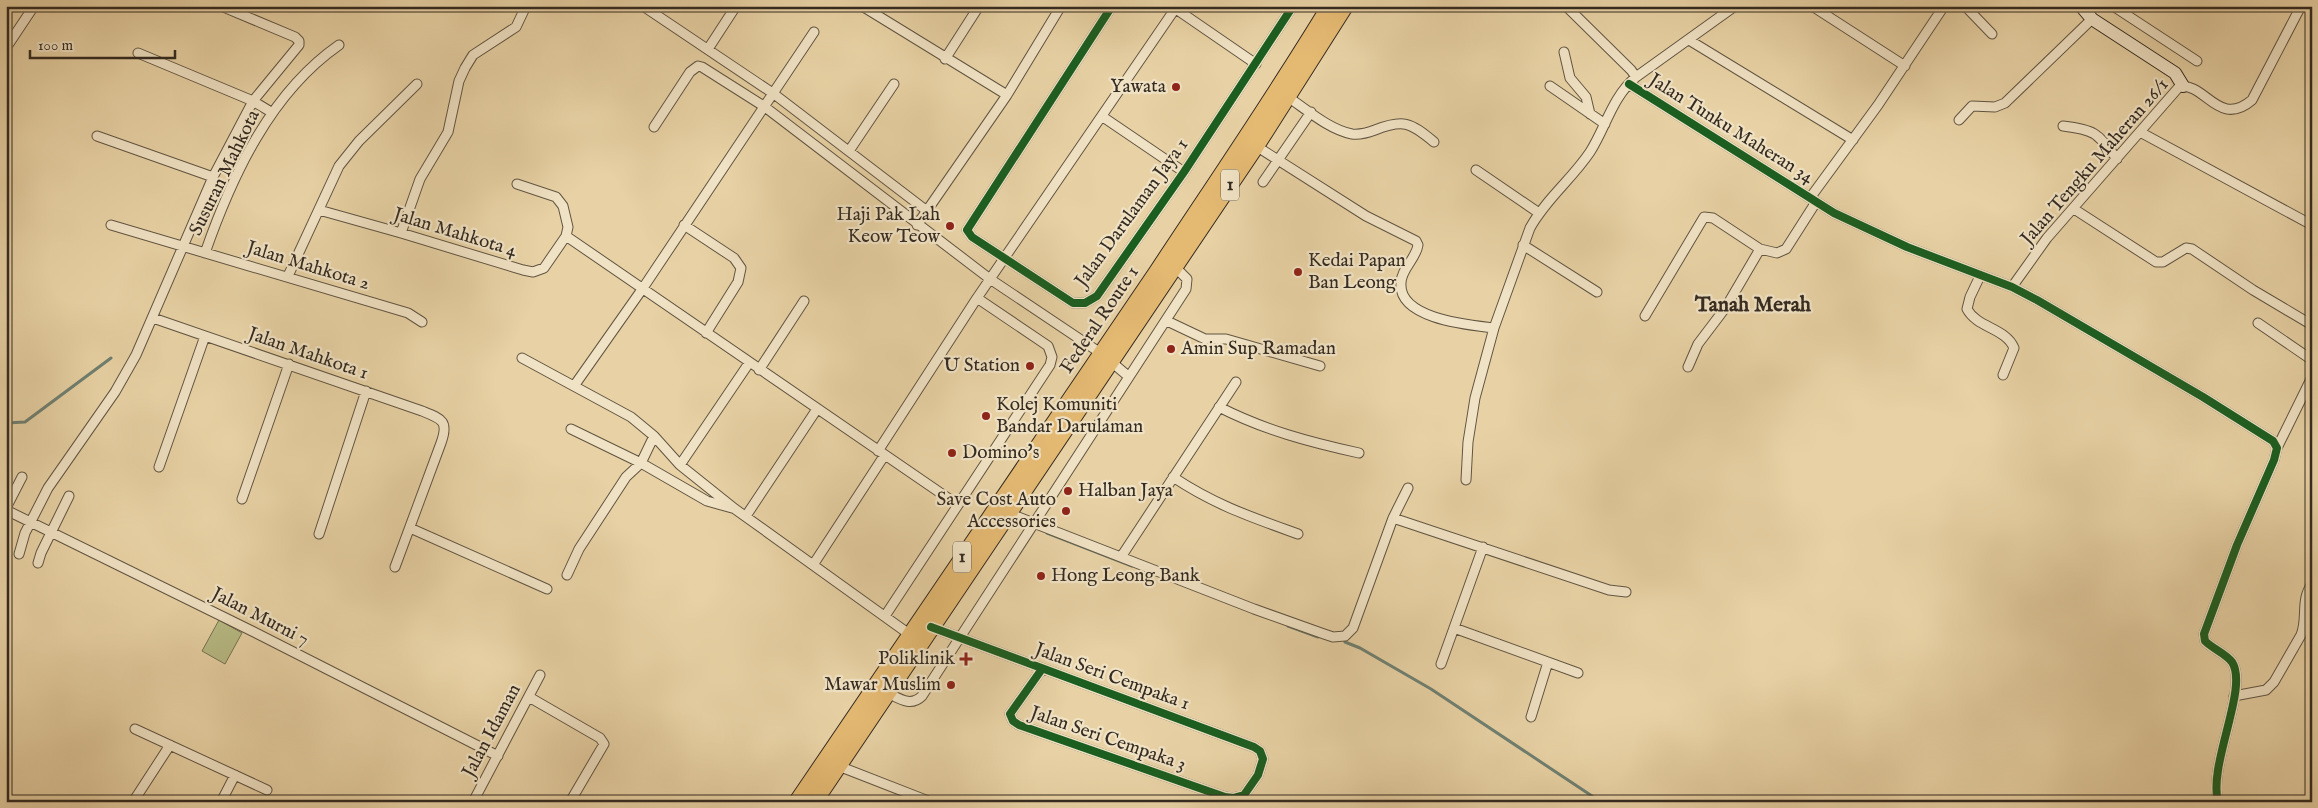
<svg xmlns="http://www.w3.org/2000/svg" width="2318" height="808" viewBox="0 0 2318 808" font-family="'IM FELL English',serif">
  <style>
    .green { fill: #b8bb85; stroke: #767353 }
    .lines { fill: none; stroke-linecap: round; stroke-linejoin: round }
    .stream { stroke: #6f8072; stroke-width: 3 }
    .street-casing { stroke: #615542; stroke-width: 11 }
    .secondary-casing { stroke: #342b21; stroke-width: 14 }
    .highway-casing { stroke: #342b21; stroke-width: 18 }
    .street { stroke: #f0e2c4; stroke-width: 9 }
    .secondary { stroke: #f0e2c4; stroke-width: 12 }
    .highway { stroke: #e4b972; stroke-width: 16 }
    .cycleway-casing { stroke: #f0e2c4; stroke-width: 11 }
    .cycleway { stroke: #1b5e20; stroke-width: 8 }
    .poi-dot { fill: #8f2418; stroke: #f0e2c4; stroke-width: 2 }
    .labels { text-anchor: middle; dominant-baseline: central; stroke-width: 4.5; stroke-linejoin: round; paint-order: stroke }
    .shield { fill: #f0e2c4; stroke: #6c6252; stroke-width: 1 }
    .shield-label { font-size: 18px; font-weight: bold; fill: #342b21 }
    .poi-label { font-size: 19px; fill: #342b21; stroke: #f0e2c4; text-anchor: end }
    .street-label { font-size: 19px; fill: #342b21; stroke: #f0e2c4 }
    .quarter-label { font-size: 21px; font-weight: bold; fill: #342b21; stroke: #f0e2c4 }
  </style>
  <rect width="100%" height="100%" fill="#e8d2a5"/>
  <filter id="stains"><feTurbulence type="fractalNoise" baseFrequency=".004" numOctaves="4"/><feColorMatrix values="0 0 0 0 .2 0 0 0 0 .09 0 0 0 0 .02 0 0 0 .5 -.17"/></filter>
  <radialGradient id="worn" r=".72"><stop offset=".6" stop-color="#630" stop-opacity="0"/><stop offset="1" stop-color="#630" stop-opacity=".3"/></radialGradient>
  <path class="green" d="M 219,620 L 242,633 L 225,664 L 202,651 Z"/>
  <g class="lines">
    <path class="stream" d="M 6,423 L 25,422 L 111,358
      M 1047,533 L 1132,566
      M 1288,626 L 1318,637
      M 1345,642 L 1360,648 L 1431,689 L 1601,802"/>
    <defs>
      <path id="street" d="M 643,6 L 774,94 L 927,211
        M 862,6 L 1007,95
        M 1112,6 L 967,230 L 972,237 L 1073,303 L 1085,303 L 1097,296 L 1184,172 L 1293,6
        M 1566,6 L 1631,70 L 1636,77
        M 1812,6 L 1905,66
        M 1965,6 L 1992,34
        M 2113,6 L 2197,61
        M 1176,9 L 1256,64
        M 1689,40 L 1853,140
        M 6,48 L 34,6
        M 708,49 L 736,6
        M 1564,52 L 1570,78 L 1586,97 L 1590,114
        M 138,53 L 253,101 L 271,112
        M 945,59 L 979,6
        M 1629,84 L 1834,213 L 1907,247 L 2012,287 L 2037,300 L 2203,397 L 2273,441 L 2277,448 L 2274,460 L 2237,545 L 2204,634 L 2205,641 C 2213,649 2225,653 2232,662 C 2249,688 2208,764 2218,802
        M 1550,86 L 1605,124
        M 1288,97 C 1307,110 1330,130 1352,134 C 1360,135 1367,133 1375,130 C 1403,119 1410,122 1434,142
        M 1103,117 L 1184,172
        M 1959,120 L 1972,106 L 1995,107 L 2005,103 L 2092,19
        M 2063,126 C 2096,130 2097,133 2117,159
        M 654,127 L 690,72 L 698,66 L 702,67 L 765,107 L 990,279 L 1102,354 L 1128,376
        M 2140,132 L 2312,225
        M 97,136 L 213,177
        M 1256,146 L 1366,216 L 1416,241 L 1418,245 C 1416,259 1401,269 1401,283 C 1398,319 1469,325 1494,328
        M 849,151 L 894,84
        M 1476,170 L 1539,213
        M 1263,182 L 1311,112
        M 1810,198 L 1878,105 L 1944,6
        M 2074,209 L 2156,262 L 2163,262 L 2186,248 L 2192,249 L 2253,290 L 2312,325
        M 319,210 L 401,233 L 523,270 L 533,272 L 544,268 L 566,236 L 568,227 L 563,206 L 556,197 L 517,184
        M 111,225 L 408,313 L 422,322
        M 684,225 L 734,258 L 741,268 L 738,282 L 706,333
        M 917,225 L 1007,95 L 1061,6
        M 401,233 L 420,179 L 448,132 L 459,81 L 465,68 L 473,55 L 516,27 L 526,6
        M 566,236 L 958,505
        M 1523,245 L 1597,292
        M 205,253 C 232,176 270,93 339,45
        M 288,276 L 339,166 L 359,141 L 417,84
        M 1980,276 L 1970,297 L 1967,309 C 1977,328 2006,328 2014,348 L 2003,375
        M 2012,287 L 2047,238 L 2179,87 C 2205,81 2218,129 2252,100 L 2301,6
        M 1645,316 L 1704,217 L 1713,218 L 1760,249 L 1777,253 L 1786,249 L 1816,202
        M 153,318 L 422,411 C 442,419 449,421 441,443 L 395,567
        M 1167,321 L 1205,339 L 1226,339 L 1320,366
        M 2258,323 L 2312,360
        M 522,358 L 631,417 L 654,436 L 680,465 L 735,509 L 909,634
        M 1688,367 L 1698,344 L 1726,307 L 1760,249
        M 759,370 L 804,301
        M 574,386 L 643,288 L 814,32
        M 1219,407 C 1264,430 1309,442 1359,453
        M 571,429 L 641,463 L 707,501 L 732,508
        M 2277,448 L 2312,377
        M 878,451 L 977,298 L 1177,6
        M 680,465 L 749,363
        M 159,467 L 205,336
        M 1173,477 C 1215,505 1251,517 1298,534
        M 1466,480 L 1468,442 L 1475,398 L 1494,328 L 1530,228 C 1546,199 1572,179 1590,152 C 1606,127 1612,97 1636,77 L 1735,6
        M 242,499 L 289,364
        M 6,508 L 22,477
        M 6,510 L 254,632 L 498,756
        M 1008,513 L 1254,609 L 1324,634 L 1333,637 L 1345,636 L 1353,628 L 1393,518 L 1408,488
        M 746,516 L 817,409
        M 1393,518 L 1609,590 L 1626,592
        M 410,528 L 547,589
        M 319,534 L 366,391
        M 19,554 L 25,533 L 48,488 L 115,392 L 136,355 L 213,177 L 253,101 L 299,45 L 299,41 L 295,37 L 221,6
        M 1121,557 L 1236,382
        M 38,563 L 41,553 L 69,496
        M 813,565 L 884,456
        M 567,575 L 579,549 L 626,477 L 641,463 L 654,436
        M 885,616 L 1050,365 L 1052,357 L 1048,346 L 977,298
        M 931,627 L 1254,747 L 1260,751 L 1263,759 L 1258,775 L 1244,795 L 1233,798 L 1225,797 L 1019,725 L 1013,721 L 1010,714 L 1042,669
        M 1454,628 L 1578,673
        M 1441,664 L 1483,547
        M 888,693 C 900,699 911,707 922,696 L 1186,289 L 1187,279 L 1175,267
        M 2234,696 L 2266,690 L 2274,682 L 2301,635 C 2308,618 2300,600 2312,584
        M 529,697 L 600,738 L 604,744 L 570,802
        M 1531,717 L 1548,662
        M 135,729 L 267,790
        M 836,765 L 931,802
        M 133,802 L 170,745
        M 221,802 L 235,775
        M 473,802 L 540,675"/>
      <path id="secondary" d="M 2081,6 L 2092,19 L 2175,73 L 2183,86"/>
      <path id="highway" d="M 797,802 C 916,625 1038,450 1157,272 C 1215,184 1275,97 1330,6
        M 814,802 L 1256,146 L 1345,6"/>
    </defs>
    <use href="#street" class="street-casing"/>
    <use href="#secondary" class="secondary-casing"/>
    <use href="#highway" class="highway-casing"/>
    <use href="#street" class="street"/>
    <use href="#secondary" class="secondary"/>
    <use href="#highway" class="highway"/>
    <defs>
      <path id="cycleway" d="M 1112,6 L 967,230 L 972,237 L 1073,303 L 1085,303 L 1097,296 L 1184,172 L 1293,6
        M 1629,84 L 1834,213 L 1907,247 L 2012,287 L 2037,300 L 2203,397 L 2273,441 L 2277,448 L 2274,460 L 2237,545 L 2204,634 L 2205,641 C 2213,649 2225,653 2232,662 C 2249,688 2208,764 2218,802
        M 931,627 L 1254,747 L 1260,751 L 1263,759 L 1258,775 L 1244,795 L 1233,798 L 1225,797 L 1019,725 L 1013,721 L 1010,714 L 1042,669"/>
    </defs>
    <use href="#cycleway" class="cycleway-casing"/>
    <use href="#cycleway" class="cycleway"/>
  </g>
  <g class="poi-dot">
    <circle cx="1176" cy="87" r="5"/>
    <circle cx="950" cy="226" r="5"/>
    <circle cx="1298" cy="272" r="5"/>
    <circle cx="1171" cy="349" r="5"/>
    <circle cx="1030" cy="366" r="5"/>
    <circle cx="986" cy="416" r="5"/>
    <circle cx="952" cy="453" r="5"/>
    <circle cx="1068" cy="491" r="5"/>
    <circle cx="1066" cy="511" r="5"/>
    <circle cx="1041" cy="576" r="5"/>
    <path d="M963.5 651.5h5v5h5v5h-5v5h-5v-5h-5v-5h5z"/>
    <circle cx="951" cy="685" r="5"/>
  </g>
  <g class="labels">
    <g class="shield">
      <rect x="1221" y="169.5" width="18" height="31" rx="4"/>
      <rect x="953" y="541.5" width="18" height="31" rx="4"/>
    </g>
    <g class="shield-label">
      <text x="1230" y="185">1</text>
      <text x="962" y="557">1</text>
    </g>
    <g class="poi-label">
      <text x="1166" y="87">Yawata</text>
      <text x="940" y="215">Haji Pak Lah<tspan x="940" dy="22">Keow Teow</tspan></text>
      <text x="1308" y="261" text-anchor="start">Kedai Papan<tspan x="1308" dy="22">Ban Leong</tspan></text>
      <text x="1181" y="349" text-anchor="start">Amin Sup Ramadan</text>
      <text x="1020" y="366">U Station</text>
      <text x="996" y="405" text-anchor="start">Kolej Komuniti<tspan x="996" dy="22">Bandar Darulaman</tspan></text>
      <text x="962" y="453" text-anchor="start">Domino's</text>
      <text x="1078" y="491" text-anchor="start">Halban Jaya</text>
      <text x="1056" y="500">Save Cost Auto<tspan x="1056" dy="22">Accessories</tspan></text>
      <text x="1051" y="576" text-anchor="start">Hong Leong Bank</text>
      <text x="955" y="659">Poliklinik</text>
      <text x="941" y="685">Mawar Muslim</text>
    </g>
    <g class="street-label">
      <text transform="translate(1731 129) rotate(32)">Jalan Tunku Maheran 34</text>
      <text transform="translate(2095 162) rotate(-49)">Jalan Tengku Maheran 26/1</text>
      <text transform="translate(225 173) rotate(-64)">Susuran Mahkota</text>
      <text transform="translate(1132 213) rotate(-54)">Jalan Darulaman Jaya 1</text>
      <text transform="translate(455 233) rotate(17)">Jalan Mahkota 4</text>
      <text transform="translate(308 266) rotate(17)">Jalan Mahkota 2</text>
      <text transform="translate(1100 320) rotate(-56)">Federal Route 1</text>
      <text transform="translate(308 354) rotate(19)">Jalan Mahkota 1</text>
      <text transform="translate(260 617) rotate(27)">Jalan Murni 7</text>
      <text transform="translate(1112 677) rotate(20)">Jalan Seri Cempaka 1</text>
      <text transform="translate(492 731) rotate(-62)">Jalan Idaman</text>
      <text transform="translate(1108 739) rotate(19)">Jalan Seri Cempaka 3</text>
    </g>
    <g class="quarter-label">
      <text x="1753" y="305">Tanah Merah</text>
    </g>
  </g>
  <rect width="2318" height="808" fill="none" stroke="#e8d2a5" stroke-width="25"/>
  <rect x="8" y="8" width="2303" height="793" fill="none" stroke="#342b21" stroke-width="2.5"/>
  <rect x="12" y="12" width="2293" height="783" fill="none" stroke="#342b21"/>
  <path d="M30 50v8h145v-8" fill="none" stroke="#342b21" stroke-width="2.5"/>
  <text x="38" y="50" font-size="15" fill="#342b21" stroke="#f0e2c4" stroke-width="4" paint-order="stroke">100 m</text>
  <rect width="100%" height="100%" filter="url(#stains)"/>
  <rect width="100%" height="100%" fill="url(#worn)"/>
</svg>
